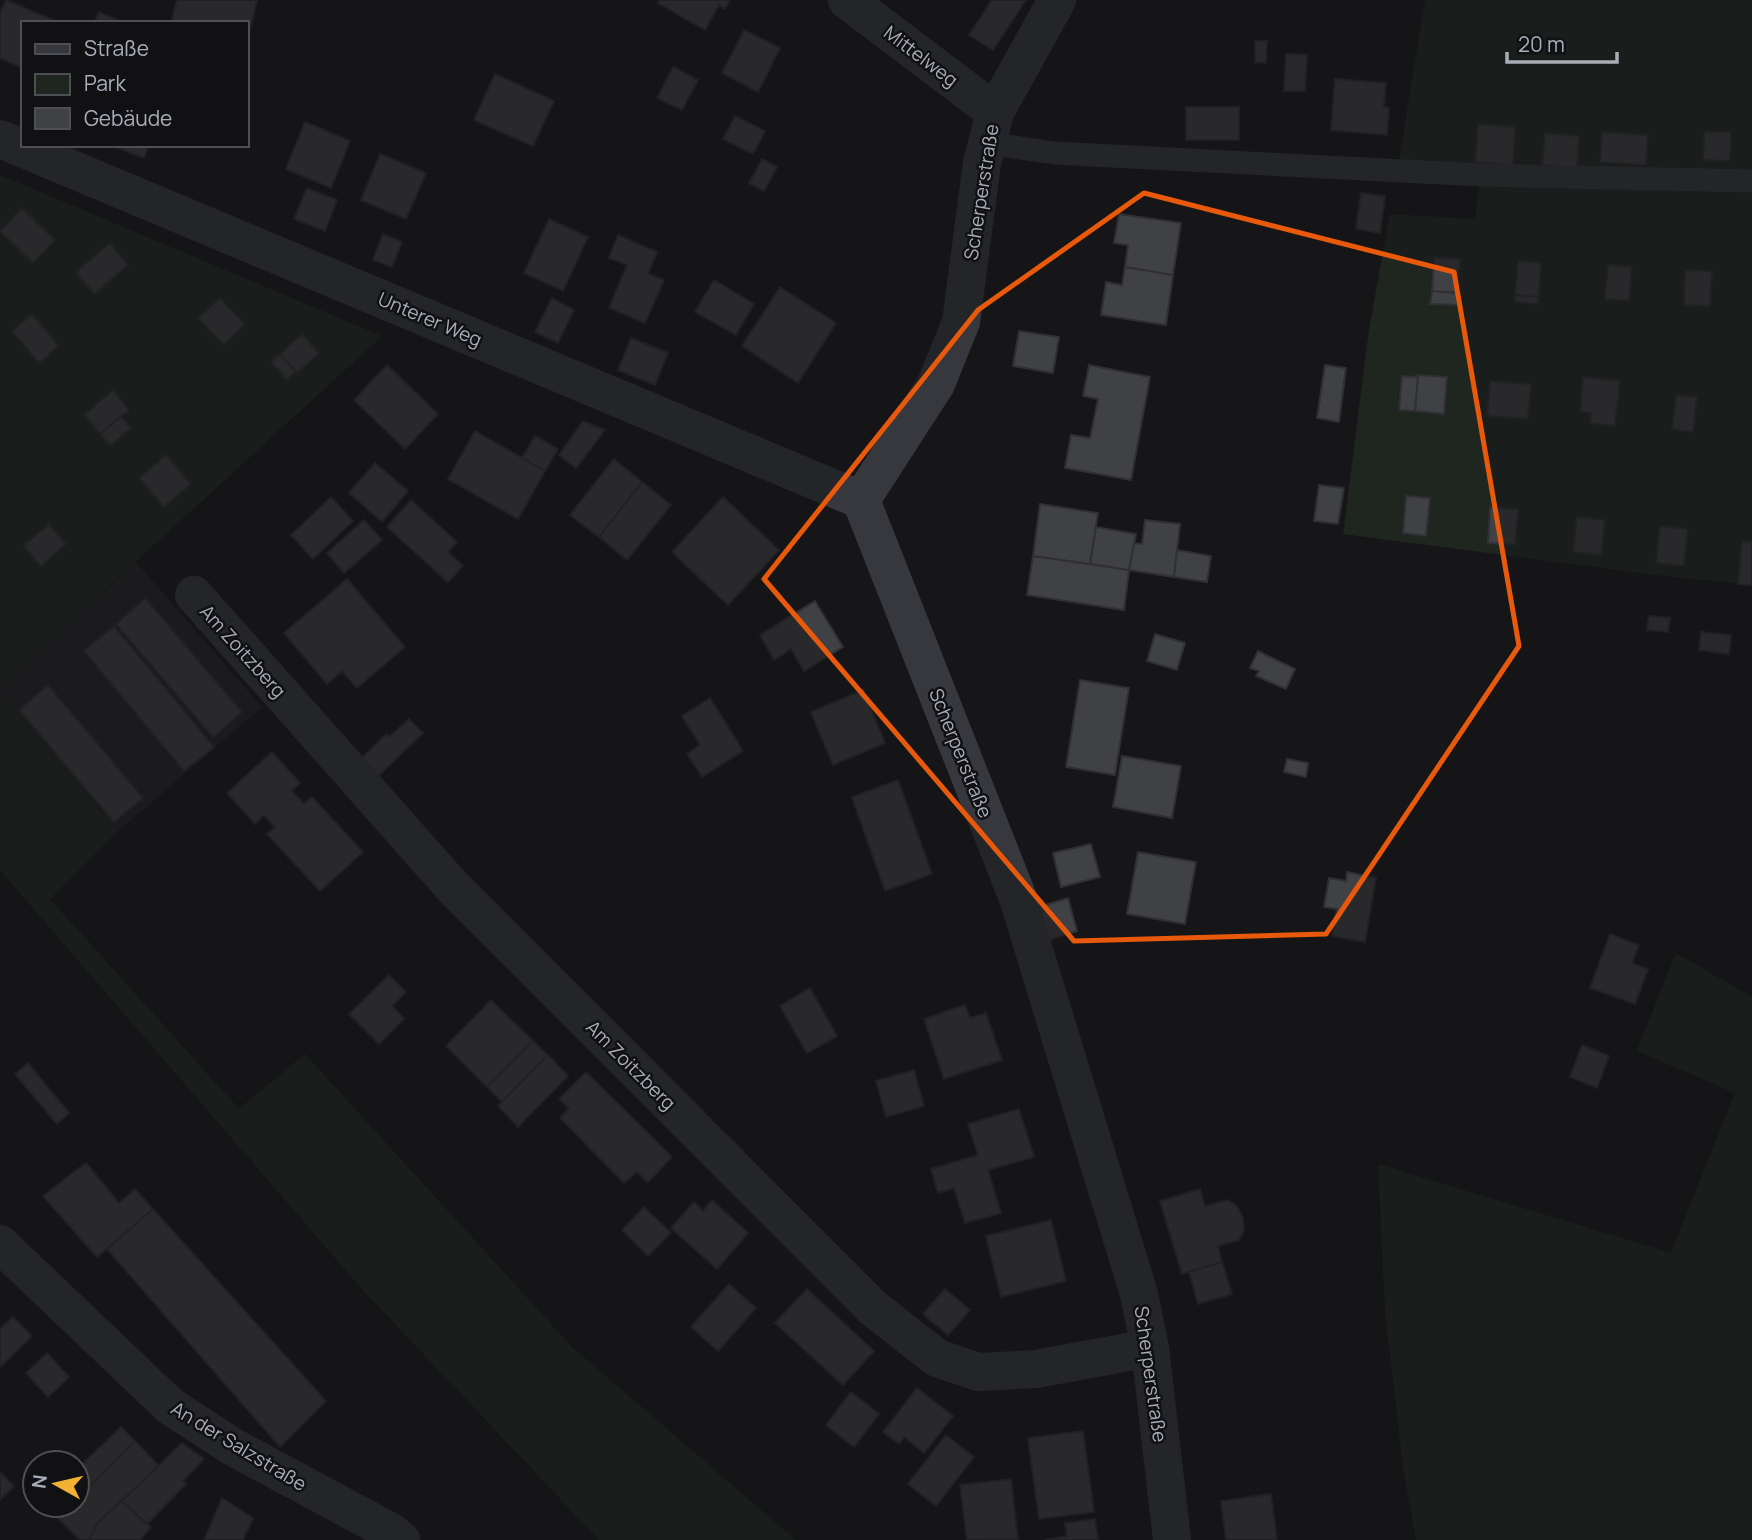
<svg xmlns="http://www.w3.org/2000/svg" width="1752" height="1540" viewBox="0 0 1752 1540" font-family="Manrope,sans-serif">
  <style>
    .built { fill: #222225 }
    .green { fill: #1e261f }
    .building { fill: #404145; stroke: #303034; stroke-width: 2 }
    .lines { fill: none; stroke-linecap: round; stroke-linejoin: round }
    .lane { stroke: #37383d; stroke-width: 23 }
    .street { stroke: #37383d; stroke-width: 38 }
    .marked { fill: none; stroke: #e8590c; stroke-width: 5; stroke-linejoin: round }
    .labels { text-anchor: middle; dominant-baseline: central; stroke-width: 5; stroke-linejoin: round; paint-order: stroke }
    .street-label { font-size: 19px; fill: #a8adb8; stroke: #111113 }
  </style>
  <rect width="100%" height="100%" fill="#161618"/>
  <path class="built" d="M 136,562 L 262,707 L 117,832 L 0,693 L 0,686 Z"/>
  <path class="green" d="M 1425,0 L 1752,0 L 1752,585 L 1647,574 L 1343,534 L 1369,329 L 1390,214 L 1475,219 L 1481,166 L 1399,160 Z
    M 0,175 L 382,336 L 0,686 Z
    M 0,693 L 117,832 L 50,899 L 239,1109 L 305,1054 L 572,1347 L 796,1540 L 599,1540 L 362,1289 L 0,870 Z
    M 1676,953 L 1752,997 L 1752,1540 L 1416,1540 L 1403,1467 L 1385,1311 L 1378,1164 L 1671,1253 L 1735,1093 L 1637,1051 Z"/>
  <path class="building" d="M 6,0 L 55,21 L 55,23 L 23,23 L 23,68 L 0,58 L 0,13 Z
    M 177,0 L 257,0 L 247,42 L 247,23 L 171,23 Z
    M 659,0 L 730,0 L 725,9 L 719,5 L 705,30 L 658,3 Z
    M 992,0 L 1026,0 L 993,50 L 969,35 Z
    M 99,12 L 125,23 L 94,23 Z
    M 744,30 L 780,48 L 758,92 L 722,73 Z
    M 1255,41 L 1267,41 L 1266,63 L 1255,62 Z
    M 1286,54 L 1307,55 L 1305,91 L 1284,91 Z
    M 673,67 L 698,80 L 682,110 L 657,98 Z
    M 495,74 L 554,101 L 533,146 L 474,120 Z
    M 1335,79 L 1386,83 L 1384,107 L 1389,108 L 1387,135 L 1331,130 Z
    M 1186,107 L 1239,107 L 1239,140 L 1186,140 Z
    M 735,116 L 765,131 L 753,154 L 723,139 Z
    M 305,122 L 350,141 L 331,188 L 286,169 Z
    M 1478,124 L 1515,127 L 1513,165 L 1475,162 Z
    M 1602,132 L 1648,135 L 1646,165 L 1600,162 Z
    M 1704,132 L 1731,132 L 1730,161 L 1703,160 Z
    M 1545,133 L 1579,136 L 1577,168 L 1542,165 Z
    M 111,145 L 149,145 L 144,158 Z
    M 380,154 L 426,173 L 406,219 L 361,200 Z
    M 762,159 L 777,167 L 764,191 L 749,183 Z
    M 307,188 L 337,200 L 325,231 L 294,219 Z
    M 1361,193 L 1385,196 L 1380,233 L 1356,229 Z
    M 22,208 L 55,240 L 33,263 L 0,231 Z
    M 1119,214 L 1181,223 L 1173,275 L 1125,267 L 1128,245 L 1114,243 Z
    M 549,219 L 588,237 L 563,291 L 524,273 Z
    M 383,234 L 402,242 L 392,267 L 373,260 Z
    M 618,235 L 657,252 L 648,274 L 664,280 L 645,323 L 609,308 L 627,265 L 609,258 Z
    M 110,243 L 128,265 L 94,294 L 76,272 Z
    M 1434,257 L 1460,259 L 1457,293 L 1432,291 Z
    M 1518,261 L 1541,263 L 1539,297 L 1515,295 Z
    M 1608,265 L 1632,267 L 1629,301 L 1605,299 Z
    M 1125,267 L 1173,275 L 1166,325 L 1101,315 L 1106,282 L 1122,285 Z
    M 1685,270 L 1712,271 L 1710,306 L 1684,305 Z
    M 714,280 L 754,304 L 736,335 L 695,312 Z
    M 780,287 L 836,323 L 798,383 L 742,346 Z
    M 1432,291 L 1459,293 L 1457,305 L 1430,304 Z
    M 1515,295 L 1539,297 L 1538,304 L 1515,302 Z
    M 220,298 L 245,324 L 224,345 L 198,318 Z
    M 552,298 L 574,310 L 558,343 L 535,332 Z
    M 32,314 L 59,346 L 39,363 L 12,331 Z
    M 1019,331 L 1059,337 L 1053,373 L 1013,366 Z
    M 302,334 L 319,353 L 297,373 L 280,354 Z
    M 631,338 L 668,353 L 655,385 L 618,370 Z
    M 280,354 L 296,372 L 287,380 L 271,362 Z
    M 387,365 L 438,414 L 405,449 L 354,400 Z
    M 1089,365 L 1150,377 L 1131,480 L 1065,468 L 1071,435 L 1090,438 L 1098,399 L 1083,396 Z
    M 1325,365 L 1346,368 L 1339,422 L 1317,418 Z
    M 1418,375 L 1447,377 L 1444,414 L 1415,411 Z
    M 1402,376 L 1418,377 L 1415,411 L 1399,410 Z
    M 1583,377 L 1620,381 L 1615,426 L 1590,423 L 1591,413 L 1580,412 Z
    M 1490,381 L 1531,384 L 1528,419 L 1487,416 Z
    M 113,390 L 129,410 L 100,434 L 84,415 Z
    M 1676,395 L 1697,397 L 1693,432 L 1672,429 Z
    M 121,416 L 131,428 L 110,446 L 100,434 Z
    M 583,421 L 605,430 L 576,468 L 559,455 Z
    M 475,431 L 545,471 L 518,519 L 448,479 Z
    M 535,436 L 558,449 L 545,471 L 522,458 Z
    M 166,455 L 191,484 L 164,507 L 139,478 Z
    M 614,459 L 642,482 L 599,537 L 570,515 Z
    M 375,463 L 408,491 L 382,522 L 349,493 Z
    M 642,482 L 671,505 L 627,560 L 599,537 Z
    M 1319,485 L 1344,488 L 1338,524 L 1314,521 Z
    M 1406,496 L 1430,498 L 1426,536 L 1403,533 Z
    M 331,497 L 353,521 L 313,559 L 291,535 Z
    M 723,497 L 779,550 L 728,605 L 672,552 Z
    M 411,500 L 457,542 L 448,552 L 463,566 L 448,582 L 387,527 Z
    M 1040,504 L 1098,513 L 1090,564 L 1033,556 Z
    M 1490,507 L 1518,509 L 1515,545 L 1488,543 Z
    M 1577,517 L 1605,520 L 1601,555 L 1573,552 Z
    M 364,520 L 382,540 L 344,573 L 327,553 Z
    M 1145,520 L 1180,524 L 1174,577 L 1129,570 L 1134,543 L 1142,544 Z
    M 49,524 L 66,544 L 41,566 L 23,546 Z
    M 1660,526 L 1688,529 L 1684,566 L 1656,563 Z
    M 1096,527 L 1136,534 L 1129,570 L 1090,564 Z
    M 1742,541 L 1752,542 L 1752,585 L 1738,584 Z
    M 1177,550 L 1211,556 L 1207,582 L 1174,577 Z
    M 1033,556 L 1129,570 L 1124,610 L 1027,595 Z
    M 347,579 L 405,647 L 357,688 L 342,671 L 327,684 L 284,633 Z
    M 145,598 L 242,712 L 213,737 L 116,624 Z
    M 815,601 L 843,647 L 804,671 L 791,649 L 774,660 L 760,635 Z
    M 1649,616 L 1670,618 L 1668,632 L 1647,630 Z
    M 114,626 L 214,747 L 184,771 L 84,651 Z
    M 1701,632 L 1731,635 L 1729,654 L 1699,650 Z
    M 1155,634 L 1185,643 L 1177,670 L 1147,661 Z
    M 1258,651 L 1295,669 L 1286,689 L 1256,676 L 1259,671 L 1250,668 Z
    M 1080,680 L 1129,688 L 1115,775 L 1066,767 Z
    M 48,685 L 143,798 L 114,822 L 19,710 Z
    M 863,690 L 885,743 L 833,765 L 811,712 Z
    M 710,698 L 743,751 L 702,777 L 687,754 L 700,745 L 682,716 Z
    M 409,719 L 423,733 L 376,778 L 359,761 L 386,734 L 389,737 Z
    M 272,752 L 300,783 L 292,791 L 304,804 L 312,797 L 363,852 L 320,891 L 267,834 L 275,827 L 264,815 L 255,824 L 227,793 Z
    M 1122,756 L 1181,766 L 1172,818 L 1113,807 Z
    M 1287,759 L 1308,763 L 1306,777 L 1284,772 Z
    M 898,780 L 932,874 L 885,891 L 852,797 Z
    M 1091,844 L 1100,877 L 1061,887 L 1053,853 Z
    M 1138,852 L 1196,862 L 1185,924 L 1127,914 Z
    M 1347,872 L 1376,878 L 1365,942 L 1332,936 L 1337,909 L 1324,907 L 1329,878 L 1346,881 Z
    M 1068,898 L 1077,931 L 1049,940 L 1039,907 Z
    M 1610,934 L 1639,945 L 1632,963 L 1648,969 L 1635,1004 L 1590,988 Z
    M 389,975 L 406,992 L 392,1006 L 404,1019 L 379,1044 L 349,1014 Z
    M 810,988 L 837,1036 L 807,1053 L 780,1006 Z
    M 491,1000 L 533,1041 L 487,1087 L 446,1046 Z
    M 965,1005 L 970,1018 L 986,1013 L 1002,1060 L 944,1079 L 924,1019 Z
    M 533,1041 L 548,1055 L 502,1102 L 487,1087 Z
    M 1582,1045 L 1609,1056 L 1597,1088 L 1570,1077 Z
    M 548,1055 L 568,1076 L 518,1127 L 498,1106 Z
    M 28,1063 L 69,1113 L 57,1124 L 15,1074 Z
    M 914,1070 L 924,1106 L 886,1117 L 876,1081 Z
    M 586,1072 L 672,1157 L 648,1182 L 637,1172 L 624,1183 L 560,1118 L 569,1108 L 559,1099 Z
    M 1019,1109 L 1034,1157 L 988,1170 L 1001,1213 L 965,1223 L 954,1188 L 938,1193 L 931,1169 L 978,1155 L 968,1124 Z
    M 86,1163 L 119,1203 L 135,1189 L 153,1209 L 97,1257 L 43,1196 Z
    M 1200,1189 L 1205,1206 L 1227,1200 L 1237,1206 L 1243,1218 L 1244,1230 L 1239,1240 L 1218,1246 L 1222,1262 L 1182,1274 L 1160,1201 Z
    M 712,1200 L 748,1233 L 717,1269 L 671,1228 L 694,1202 L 703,1211 Z
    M 644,1207 L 671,1233 L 648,1256 L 622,1230 Z
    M 153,1209 L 326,1401 L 280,1447 L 107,1249 Z
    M 1051,1220 L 1066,1281 L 1001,1297 L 986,1236 Z
    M 1222,1262 L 1232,1294 L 1198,1304 L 1189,1272 Z
    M 729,1284 L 756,1308 L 718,1351 L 691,1327 Z
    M 807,1289 L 874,1351 L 843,1385 L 775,1323 Z
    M 945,1289 L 970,1310 L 948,1335 L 923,1314 Z
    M 13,1317 L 32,1336 L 0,1367 L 0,1329 Z
    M 47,1353 L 69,1377 L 48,1397 L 26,1373 Z
    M 917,1388 L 953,1416 L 924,1453 L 904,1437 L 899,1444 L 883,1432 Z
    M 851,1392 L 879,1414 L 854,1447 L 826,1425 Z
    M 121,1427 L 135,1441 L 88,1488 L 77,1478 L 77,1469 Z
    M 1083,1431 L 1094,1512 L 1039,1519 L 1028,1438 Z
    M 946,1435 L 974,1457 L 936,1506 L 908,1484 Z
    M 135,1441 L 159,1466 L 98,1522 L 89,1540 L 80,1540 L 58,1518 L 71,1505 L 77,1505 L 77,1499 Z
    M 182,1443 L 204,1459 L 183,1481 L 186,1484 L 147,1524 L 122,1501 Z
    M 0,1472 L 14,1486 L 0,1500 Z
    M 1011,1479 L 1018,1539 L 967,1540 L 960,1485 Z
    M 1271,1494 L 1277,1540 L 1226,1540 L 1221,1501 Z
    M 222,1498 L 253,1518 L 243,1540 L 204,1540 Z
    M 122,1501 L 151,1527 L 140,1540 L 89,1540 L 98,1522 Z
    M 1095,1519 L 1098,1540 L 1045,1540 L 1067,1536 L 1065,1523 Z"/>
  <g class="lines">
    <path class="lane" d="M 987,143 L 1054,153 L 1286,165 L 1481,175 L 1752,181"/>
    <path class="street" d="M 847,0 L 995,112
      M 1057,0 L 995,112 L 982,163 L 961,322 L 936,384 L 861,500 L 1018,898 L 1139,1294 L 1150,1348 L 1172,1540
      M 0,139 L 861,500
      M 194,595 L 451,885 L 873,1308 L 937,1358 L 978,1372 L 1036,1369 L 1150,1348
      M 0,1244 L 170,1406 L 233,1447 L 391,1532 L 401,1540"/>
  </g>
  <path d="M0 0H1752V1540H0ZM 1144,193 L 1454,272 L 1519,646 L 1326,934 L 1074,941 L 764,579 L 978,310 Z" fill="#161618" fill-opacity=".55" fill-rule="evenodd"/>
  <path class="marked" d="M 1144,193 L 1454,272 L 1519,646 L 1326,934 L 1074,941 L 764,579 L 978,310 Z"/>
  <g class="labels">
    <g class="street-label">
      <text transform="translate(921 56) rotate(37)">Mittelweg</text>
      <text transform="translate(981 192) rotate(-81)">Scherperstraße</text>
      <text transform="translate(430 319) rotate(23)">Unterer Weg</text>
      <text transform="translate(243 651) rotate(48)">Am Zoitzberg</text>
      <text transform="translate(961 753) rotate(68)">Scherperstraße</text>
      <text transform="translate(631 1065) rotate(45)">Am Zoitzberg</text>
      <text transform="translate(1151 1374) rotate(82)">Scherperstraße</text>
      <text transform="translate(239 1446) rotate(31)">An der Salzstraße</text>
    </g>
  </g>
  <rect x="21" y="21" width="228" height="126" fill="#111113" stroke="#4d4f55" stroke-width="2"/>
  <rect x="35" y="44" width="35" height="10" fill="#37383d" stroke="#4d4f55" stroke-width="2"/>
  <text x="84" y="56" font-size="21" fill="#a8adb8">Straße</text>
  <rect x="35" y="74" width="35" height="21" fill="#1e261f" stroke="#4d4f55" stroke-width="2"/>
  <text x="84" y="91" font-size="21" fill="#a8adb8">Park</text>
  <rect x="35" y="108" width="35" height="21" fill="#404145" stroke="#4d4f55" stroke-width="2"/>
  <text x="84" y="126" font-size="21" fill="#a8adb8">Gebäude</text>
  <g transform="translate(56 1484) rotate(278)"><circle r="33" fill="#111113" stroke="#4d4f55" stroke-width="2"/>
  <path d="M0-5L12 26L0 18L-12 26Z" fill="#f2b134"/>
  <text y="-10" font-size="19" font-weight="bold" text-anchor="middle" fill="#a8adb8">N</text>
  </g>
  <path d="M1507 52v10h110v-10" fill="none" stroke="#a8adb8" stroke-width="3.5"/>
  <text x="1518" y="52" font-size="21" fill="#a8adb8" stroke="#111113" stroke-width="5" paint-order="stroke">20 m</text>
</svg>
